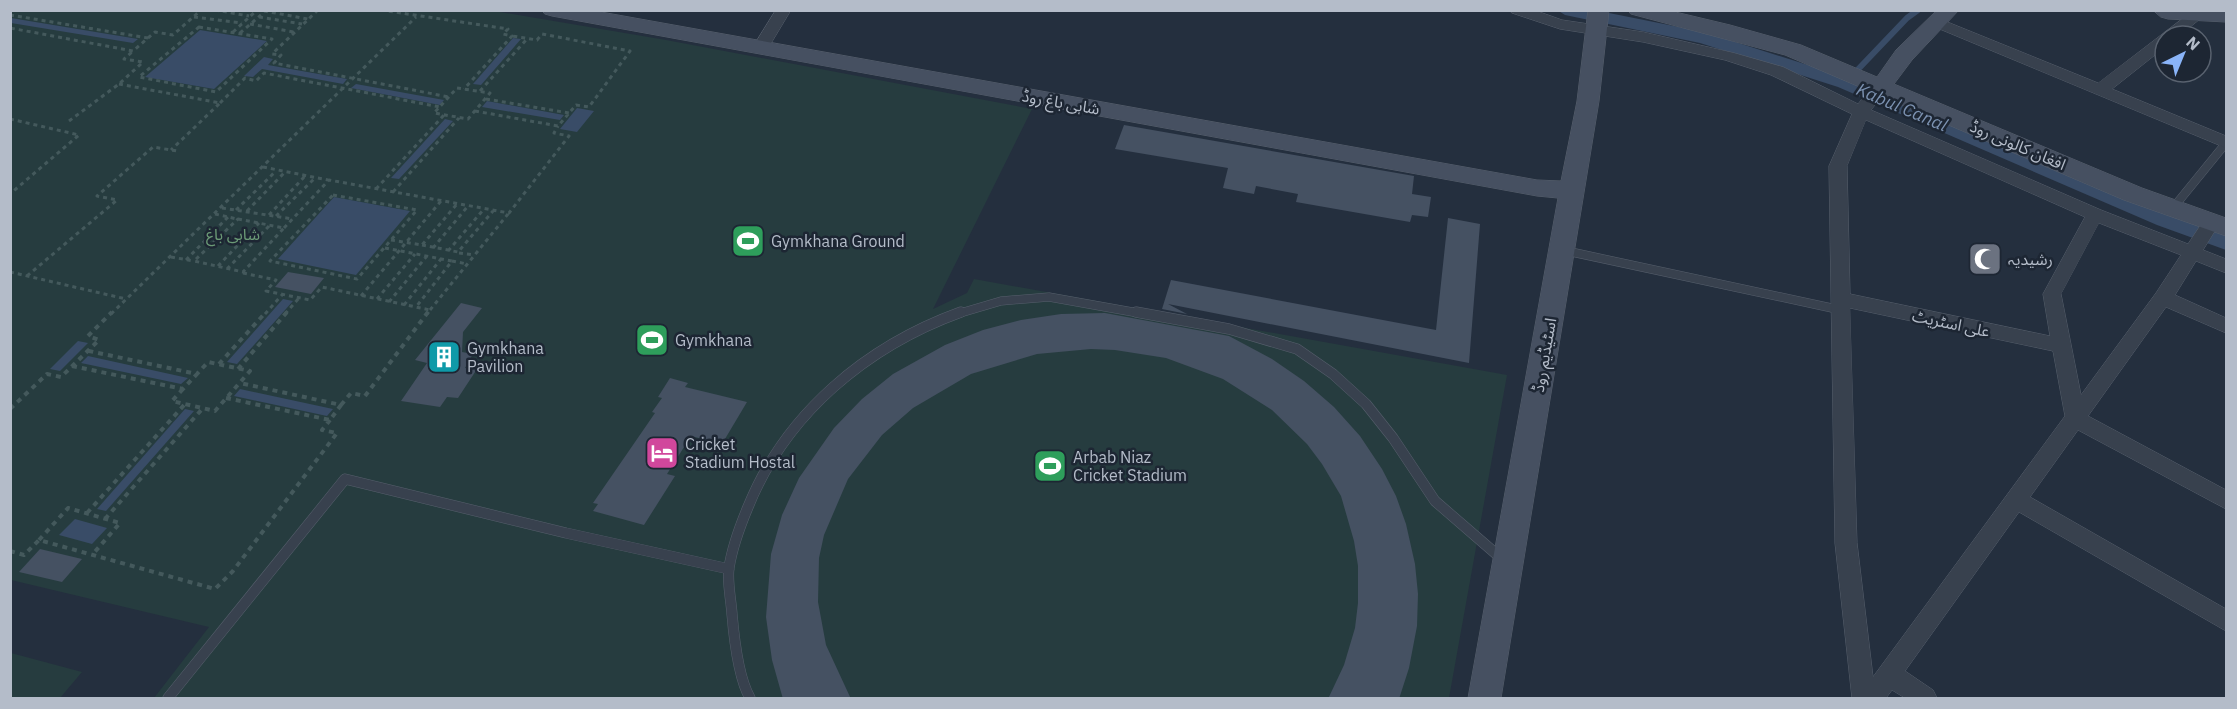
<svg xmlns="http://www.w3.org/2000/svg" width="2237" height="709" viewBox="0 0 2237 709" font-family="'IBM Plex Sans','Noto Sans Arabic',sans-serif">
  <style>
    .green { fill: #263c3f }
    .water { fill: #394c67 }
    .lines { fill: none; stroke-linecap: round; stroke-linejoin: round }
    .stream { stroke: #394c67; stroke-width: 6 }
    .canal { fill: #394c67; fill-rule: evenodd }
    .building { fill: #455162 }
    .lane-far1-casing { stroke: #565f6c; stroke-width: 9 }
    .lane-casing { stroke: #565f6c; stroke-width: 11 }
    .street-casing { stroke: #565f6c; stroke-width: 1 }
    .secondary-casing { stroke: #565f6c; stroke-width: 1 }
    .path-far1 { stroke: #44595c; stroke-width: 3; stroke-dasharray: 4 4; stroke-linecap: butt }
    .path { stroke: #44595c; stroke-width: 4; stroke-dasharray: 5 5; stroke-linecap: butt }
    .lane-far1 { stroke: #38414e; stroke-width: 8 }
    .lane { stroke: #38414e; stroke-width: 10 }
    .street { fill: #38414e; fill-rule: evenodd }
    .secondary { fill: #465061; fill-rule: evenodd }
    .labels { text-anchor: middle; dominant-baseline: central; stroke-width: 5; stroke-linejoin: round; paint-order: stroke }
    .street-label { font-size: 16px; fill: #b4bcc9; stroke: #1d2633 }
    .park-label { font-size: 16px; fill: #6b9a76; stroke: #1d2633 }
    .poi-label { font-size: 16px; fill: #b4bcc9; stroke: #1d2633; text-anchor: start }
    .water-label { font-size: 18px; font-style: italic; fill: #7c92b1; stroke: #1d2633 }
  </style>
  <rect width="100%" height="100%" fill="#242f3e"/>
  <path class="green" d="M 11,11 L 494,11 L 666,40 L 1032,109 L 933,309 L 967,293 L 974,279 L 1507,375 L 1449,698 L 154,698 L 209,627 L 11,580 Z
    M 10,653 L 11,653 L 82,672 L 60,698 L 11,698 Z"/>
  <path class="water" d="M 10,18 L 11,18 L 138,39 L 133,43 L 11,23 Z
    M 200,30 L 267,41 L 214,89 L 145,77 Z
    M 513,38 L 521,39 L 481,85 L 473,84 Z
    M 264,57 L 273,59 L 268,65 L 347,79 L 343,84 L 262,69 L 253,77 L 244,76 Z
    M 356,84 L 444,100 L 440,105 L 351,88 Z
    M 487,101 L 564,115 L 560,120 L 482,107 Z
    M 577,108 L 594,111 L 577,132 L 560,129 Z
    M 445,119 L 453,121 L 399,179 L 391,178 Z
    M 334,197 L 410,211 L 356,275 L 278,259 Z
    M 283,299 L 293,301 L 237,364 L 227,362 Z
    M 78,341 L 88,343 L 60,371 L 50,369 Z
    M 88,356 L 188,378 L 181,384 L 81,363 Z
    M 240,389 L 333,409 L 327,416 L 234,396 Z
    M 185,409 L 194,411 L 106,511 L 97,509 Z
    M 75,519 L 107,528 L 92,544 L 59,535 Z"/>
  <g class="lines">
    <path class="stream" d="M 1845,83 L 1907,18 L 1918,10"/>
    <path class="canal" d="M 1557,10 L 1594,10 L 1704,32 L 1852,79 L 2171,215 L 2226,235 L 2226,250 L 2157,225 L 1838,87 L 1700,43 L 1565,15 Z"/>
  </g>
  <path class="building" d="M 1124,125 L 1414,176 L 1412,194 L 1431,197 L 1428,217 L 1412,215 L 1410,222 L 1296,202 L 1298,194 L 1256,186 L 1254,194 L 1223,188 L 1228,168 L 1115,149 Z
    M 1448,218 L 1480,224 L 1469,363 L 1168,304 L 1187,314 L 1162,309 L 1171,280 L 1436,330 Z
    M 288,272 L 324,278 L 311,294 L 275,287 Z
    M 461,303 L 482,308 L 463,332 L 462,352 L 473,354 L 465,368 L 477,369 L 458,398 L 447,397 L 440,407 L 401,401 L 427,363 L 415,360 Z
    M 1105,313 L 1229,336 L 1272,359 L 1304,381 L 1334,407 L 1360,436 L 1382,469 L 1396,496 L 1406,524 L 1415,564 L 1418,594 L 1417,626 L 1409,668 L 1399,699 L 1328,699 L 1344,665 L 1355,628 L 1358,603 L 1358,566 L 1354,541 L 1341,496 L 1322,464 L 1307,444 L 1272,410 L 1223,379 L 1166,358 L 1115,350 L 1091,349 L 1037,354 L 971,374 L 913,408 L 882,435 L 848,479 L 824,535 L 819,558 L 818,602 L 826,645 L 851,699 L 783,699 L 772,660 L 766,617 L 771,554 L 782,515 L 799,478 L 834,428 L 862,399 L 893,374 L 945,345 L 983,330 L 1021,320 L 1061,314 Z
    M 670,378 L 688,383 L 685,387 L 747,402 L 722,444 L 691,436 L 667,474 L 675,476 L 644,525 L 593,511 L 598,504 L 593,503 L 655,413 L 652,412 L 662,398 L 658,397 Z
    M 40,549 L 82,559 L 62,582 L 19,572 Z"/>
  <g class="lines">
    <defs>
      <path id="lane-far1" d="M 2173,208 L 2226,143
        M 1562,250 L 1841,310
        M 957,314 L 1001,301 L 1049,297 L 1144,314"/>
      <path id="lane" d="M 1136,312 L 1229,329 L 1297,349 L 1333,374 L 1366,404 L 1393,438 L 1435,501 L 1502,559
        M 168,698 L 345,479 L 566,533 L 729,569
        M 750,698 C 738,677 734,638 732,614 C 731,599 727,582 729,568 C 732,548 740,526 748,507 C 786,413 867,346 961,312"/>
      <path id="street" d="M 776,10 L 791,10 L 767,50 L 755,50 L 753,47 Z
        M 1510,10 L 1534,10 L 1562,20 L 1643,32 L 1734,53 L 1783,67 L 1858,104 L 1875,83 L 1887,83 L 1889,87 L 1871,110 L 2101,210 L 2188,244 L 2206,217 L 2212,215 L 2218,217 L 2221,221 L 2203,250 L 2226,259 L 2226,273 L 2196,261 L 2175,295 L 2226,318 L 2226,333 L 2166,307 L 2088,416 L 2226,490 L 2226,509 L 2078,430 L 2030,497 L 2226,609 L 2226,631 L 2019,512 L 1905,671 L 1933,690 L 1937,698 L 1905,698 L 1892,690 L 1886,698 L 1852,698 L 1835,543 L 1829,166 L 1852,114 L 1771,75 L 1725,60 L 1643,42 L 1560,29 L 1512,13 ZM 1866,120 L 2085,217 L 2043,294 L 2050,336 L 1850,294 L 1847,166 ZM 2099,223 L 2181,255 L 2156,293 L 2081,395 L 2061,294 ZM 1850,308 L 2053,351 L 2065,416 L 1873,677 L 1857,543 Z
        M 2194,10 L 2211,10 L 2179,36 L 2165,36 L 2165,47 L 2112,89 L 2226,136 L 2226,148 L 1930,25 L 1927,22 L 1935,17 L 1940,19 L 2098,83 Z"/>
      <path id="secondary" d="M 542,10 L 590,10 L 1537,180 L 1561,181 L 1577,101 L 1588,10 L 1609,10 L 1599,101 L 1501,698 L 1468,698 L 1558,198 L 1537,196 L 552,16 L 545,14 Z
        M 1628,10 L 1667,10 L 1730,25 L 1801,45 L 1877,77 L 1896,50 L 1937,10 L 1959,10 L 1912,60 L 1894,84 L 2142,188 L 2226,218 L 2226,236 L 2124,200 L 1785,55 L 1631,14 Z
        M 2153,10 L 2226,10 L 2226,22 L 2168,19 L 2161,17 Z"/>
    </defs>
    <use href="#lane-far1" class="lane-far1-casing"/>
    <use href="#lane" class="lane-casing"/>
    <use href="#street" class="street-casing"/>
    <use href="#secondary" class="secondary-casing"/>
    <path class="path-far1" d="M 215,10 L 249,16
      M 318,10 L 272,54 L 281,55 L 274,63 L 449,97
      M 381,10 L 508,29 L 503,34 L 512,36 L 464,89
      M 264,11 L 308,19
      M 10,15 L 148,38 L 133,51 L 10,28
      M 194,17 L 242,23
      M 259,17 L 302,24
      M 250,24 L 294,32
      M 199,27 L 272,39 L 216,92 L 139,77 Z
      M 233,32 L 257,10
      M 240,33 L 261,15
      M 148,38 L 155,32 L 173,35 L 201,10
      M 119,84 L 220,103 L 171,150
      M 457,88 L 490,93 L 468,119 L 434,113 Z
      M 480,91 L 527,39
      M 486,99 L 569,113
      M 220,103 L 245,78 L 256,81 L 264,73 L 440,107
      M 475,111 L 558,126 L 576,105 L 589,107 L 630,51 L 542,34 L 537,40 L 512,36
      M 10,119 L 79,135 L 10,194
      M 69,121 L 119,84 L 143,62 L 124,59 L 133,51
      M 263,167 L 328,180
      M 376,189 L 444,115
      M 393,192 L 459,118
      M 333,195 L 417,210 L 357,279 L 270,261 Z
      M 222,208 L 293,219
      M 236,210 L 276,171
      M 247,211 L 285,172
      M 215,214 L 237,219
      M 269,215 L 305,176
      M 276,216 L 315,178
      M 238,219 L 284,228 L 243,272 L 194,261 Z
      M 284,228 L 329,180 L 509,213 L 569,136 L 554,133 L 558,126
      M 391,240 L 422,245 L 457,204
      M 422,245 L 458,252 L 493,211
      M 385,248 L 452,261 L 416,307
      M 433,248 L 468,206
      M 448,251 L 484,209
      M 459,253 L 474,255
      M 171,257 L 194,261
      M 186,260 L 228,217
      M 452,261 L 467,264
      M 218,266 L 259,223
      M 227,269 L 270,225
      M 10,272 L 126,299
      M 243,273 L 276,280 L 266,291 L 310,300 L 322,287 L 430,310 L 427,314
      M 27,276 L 117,200 L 97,196 L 153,147 L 177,151
      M 361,296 L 441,201
      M 377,299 L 415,254
      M 389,302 L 426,257
      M 404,305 L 441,259
      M 430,310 L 508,214
      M 111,314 L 416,17
      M 265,314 L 282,295
      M 285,314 L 299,298"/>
    <path class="path" d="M 219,364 L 266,312
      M 72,366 L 183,389 L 197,374 L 89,351
      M 238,369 L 287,312
      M 183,389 L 172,401 L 215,411 L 250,371 L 208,362 L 197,374
      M 226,398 L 330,420 L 341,405 L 240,383
      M 341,405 L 351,393 L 365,396 L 428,312
      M 10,409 L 47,374 L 61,377 L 99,340 L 88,336 L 112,312
      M 87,513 L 185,404
      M 105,519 L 203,408
      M 39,540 L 68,508 L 120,523 L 92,555
      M 10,551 L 24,555 L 39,540 L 215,589 L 233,571 L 337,433 L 322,430 L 330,420"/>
    <use href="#lane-far1" class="lane-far1"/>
    <use href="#lane" class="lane"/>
    <use href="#street" class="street"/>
    <use href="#secondary" class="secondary"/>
  </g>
  <defs>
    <symbol id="stadium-square" viewBox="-11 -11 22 22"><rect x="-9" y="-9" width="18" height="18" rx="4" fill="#2e9e5b" stroke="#1d2633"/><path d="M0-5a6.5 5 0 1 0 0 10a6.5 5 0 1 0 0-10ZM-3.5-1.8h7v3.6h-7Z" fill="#fff"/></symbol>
    <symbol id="mosque-square" viewBox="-11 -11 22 22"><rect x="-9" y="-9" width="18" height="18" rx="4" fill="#6b7280" stroke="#1d2633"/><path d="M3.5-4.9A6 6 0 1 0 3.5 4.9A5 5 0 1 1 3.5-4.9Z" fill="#fff"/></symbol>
    <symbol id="building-square" viewBox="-11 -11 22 22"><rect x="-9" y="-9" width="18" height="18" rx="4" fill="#0f9aa8" stroke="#1d2633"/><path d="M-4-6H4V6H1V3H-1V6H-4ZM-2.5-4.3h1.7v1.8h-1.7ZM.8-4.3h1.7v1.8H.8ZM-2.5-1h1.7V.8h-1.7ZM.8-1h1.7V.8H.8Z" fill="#fff"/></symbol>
    <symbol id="hotel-square" viewBox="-11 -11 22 22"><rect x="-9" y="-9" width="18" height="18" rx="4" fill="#d1479c" stroke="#1d2633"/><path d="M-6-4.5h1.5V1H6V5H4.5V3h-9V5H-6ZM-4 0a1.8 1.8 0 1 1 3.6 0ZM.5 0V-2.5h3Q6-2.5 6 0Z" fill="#fff"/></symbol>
  </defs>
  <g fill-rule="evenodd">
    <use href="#stadium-square" x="729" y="222" width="38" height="38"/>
    <use href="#mosque-square" x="1966" y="240" width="38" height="38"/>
    <use href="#stadium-square" x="633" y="321" width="38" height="38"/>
    <use href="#building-square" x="425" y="338" width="38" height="38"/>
    <use href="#hotel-square" x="643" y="434" width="38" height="38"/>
    <use href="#stadium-square" x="1031" y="447" width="38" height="38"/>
  </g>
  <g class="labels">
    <g class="street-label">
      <text transform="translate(1061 102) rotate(10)">شاہی باغ روڈ</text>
      <text transform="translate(2018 145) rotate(23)">افغان کالونی روڈ</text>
      <text transform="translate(1951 323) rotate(12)">علی اسٹریٹ</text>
      <text transform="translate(1544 355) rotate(-80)">اسٹیڈیم روڈ</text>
    </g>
    <g class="park-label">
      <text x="233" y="234">شاہی باغ</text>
    </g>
    <g class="poi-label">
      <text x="771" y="241">Gymkhana Ground</text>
      <text x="2008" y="259">رشیدیہ</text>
      <text x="675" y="340">Gymkhana</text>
      <text x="467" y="348">Gymkhana<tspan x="467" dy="18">Pavilion</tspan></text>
      <text x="685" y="444">Cricket<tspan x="685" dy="18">Stadium Hostal</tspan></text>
      <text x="1073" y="457">Arbab Niaz<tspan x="1073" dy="18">Cricket Stadium</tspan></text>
    </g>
    <g class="water-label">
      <text transform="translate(1902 107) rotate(23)">Kabul Canal</text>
    </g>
  </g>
  <rect width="2237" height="709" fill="none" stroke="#b4bcc9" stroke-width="24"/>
  <g transform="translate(2183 54) rotate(43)"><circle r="28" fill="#1d2633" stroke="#59626f" stroke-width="1.5"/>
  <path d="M0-4.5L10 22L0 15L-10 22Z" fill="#8ab4f8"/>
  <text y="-9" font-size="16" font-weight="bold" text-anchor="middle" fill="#b4bcc9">N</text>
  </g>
</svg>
